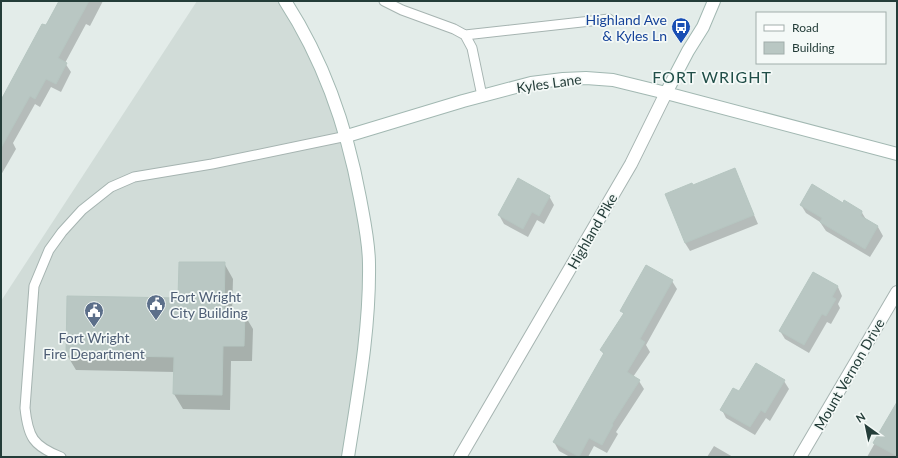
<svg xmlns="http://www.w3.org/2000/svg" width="898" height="458" viewBox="0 0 898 458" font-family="Lato,sans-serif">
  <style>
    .built { fill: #d1dcd8 }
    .shadow { fill: #0003 }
    .building { fill: #b9c7c3; stroke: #b6c6c1 }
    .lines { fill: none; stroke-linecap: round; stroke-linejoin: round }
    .lane-casing { stroke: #a6b4b1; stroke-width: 11 }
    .street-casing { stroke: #a6b4b1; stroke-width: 14 }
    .secondary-casing { stroke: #a2b8b2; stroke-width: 14 }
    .lane { stroke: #fff; stroke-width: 9 }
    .street { stroke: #fff; stroke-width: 12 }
    .secondary { stroke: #fff; stroke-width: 12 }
    .labels { text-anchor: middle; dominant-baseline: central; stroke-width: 3.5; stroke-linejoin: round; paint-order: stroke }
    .transit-label { font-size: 14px; fill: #164399; stroke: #f4f9f7; text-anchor: end }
    .street-label { font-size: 14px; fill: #243d39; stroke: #f4f9f7 }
    .service-label { font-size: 14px; fill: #4e5e75; stroke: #f4f9f7; text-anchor: start }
    .quarter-label { font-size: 16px; letter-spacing: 1px; fill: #204e48; stroke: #f4f9f7 }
  </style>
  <rect width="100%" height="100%" fill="#e3ece9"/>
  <path class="built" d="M 197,1 L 285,1 L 334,98 L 369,263 L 348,457 L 1,457 L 1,301 Z"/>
  <path class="shadow" d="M 60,1 L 103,1 L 90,26 L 86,24 L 65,63 L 71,72 L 61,92 L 51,87 L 40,107 L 35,104 L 13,143 L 16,149 L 1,175 L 1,102 Z
    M 734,169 L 758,224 L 690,251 L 685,243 L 693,186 Z
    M 549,196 L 554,205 L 544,224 L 537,220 L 528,237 L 504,224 L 499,215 Z
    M 844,204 L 861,211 L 867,221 L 878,227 L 883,236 L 870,257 L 826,231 L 820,222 L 806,213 L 801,205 Z
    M 224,263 L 233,279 L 232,313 L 244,314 L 253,329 L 252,361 L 231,361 L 230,410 L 183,409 L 174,394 L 175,372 L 76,370 L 67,355 L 179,299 Z
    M 814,273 L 838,287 L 842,296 L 838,304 L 840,308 L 831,324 L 827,322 L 809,353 L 785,339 L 780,331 Z
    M 672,281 L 677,289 L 646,345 L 650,352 L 633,377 L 639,381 L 644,389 L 616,432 L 618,434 L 607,453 L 594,446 L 588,457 L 570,457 L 559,451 L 554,442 L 604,355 L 601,350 L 624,315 L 622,311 Z
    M 784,381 L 789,389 L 770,421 L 766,418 L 755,435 L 726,418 L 722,410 L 740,393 Z
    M 897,404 L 897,457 L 867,457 Z
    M 714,446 L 733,457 L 707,457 Z"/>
  <path class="building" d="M 59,1 L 89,1 L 58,58 L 67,63 L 56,84 L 46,79 L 35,99 L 30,96 L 1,148 L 1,100 L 42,24 L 46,25 Z
    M 735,168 L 754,215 L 685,243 L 665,194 L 692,183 L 693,185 Z
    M 518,178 L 550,196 L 539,216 L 532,212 L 523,229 L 498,215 Z
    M 812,184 L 843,203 L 844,200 L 862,211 L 861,216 L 878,226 L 865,249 L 820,222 L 822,218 L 800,205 Z
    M 179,262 L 225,262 L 224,312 L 245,313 L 244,346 L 223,346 L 222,395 L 173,394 L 174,357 L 66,355 L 67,296 L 178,298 Z
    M 646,265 L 673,280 L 640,339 L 645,342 L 627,372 L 640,380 L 612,424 L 613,425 L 602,445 L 589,438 L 579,457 L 553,442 L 604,353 L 600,350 L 624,313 L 620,311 Z
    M 813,272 L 838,286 L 832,297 L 836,299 L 826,316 L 822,314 L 804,345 L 779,331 Z
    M 756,363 L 785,380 L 765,413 L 761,410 L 750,427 L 720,410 L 733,388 L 739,391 Z
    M 897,402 L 897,456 L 873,443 Z"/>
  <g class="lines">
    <defs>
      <path id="lane" d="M 384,1 L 402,10 L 454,29 L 465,35 L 472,48 L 482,96
        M 465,35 L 609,19
        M 61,457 C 33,446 28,437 25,408 L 34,286 L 49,250 L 62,232 L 82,210 L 111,187 L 134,177 L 212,164 L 347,136"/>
      <path id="street" d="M 460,457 L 631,164 L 666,93
        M 800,457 L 897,292"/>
      <path id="secondary" d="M 285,1 C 324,61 347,128 360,198 C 364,220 369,242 369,264 C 370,329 358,393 348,457
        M 666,93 L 688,51 L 703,27 L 714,1
        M 347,136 L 463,101 L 531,83 L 563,79 L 586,78 L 613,80 L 666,93 L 897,154"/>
    </defs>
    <use href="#lane" class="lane-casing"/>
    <use href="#street" class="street-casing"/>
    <use href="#secondary" class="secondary-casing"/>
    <use href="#lane" class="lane"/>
    <use href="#street" class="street"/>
    <use href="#secondary" class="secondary"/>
  </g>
  <defs>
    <symbol id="bus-pin" viewBox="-11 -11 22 30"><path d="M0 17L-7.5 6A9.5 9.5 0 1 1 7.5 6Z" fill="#1a4fb4" stroke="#f4f9f7"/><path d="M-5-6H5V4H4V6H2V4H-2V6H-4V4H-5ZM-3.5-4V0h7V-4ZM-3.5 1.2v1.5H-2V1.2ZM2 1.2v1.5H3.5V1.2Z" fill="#fff"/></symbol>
    <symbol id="civic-pin" viewBox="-11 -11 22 30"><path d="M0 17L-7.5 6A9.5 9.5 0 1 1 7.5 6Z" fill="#5c6f8a" stroke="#f4f9f7"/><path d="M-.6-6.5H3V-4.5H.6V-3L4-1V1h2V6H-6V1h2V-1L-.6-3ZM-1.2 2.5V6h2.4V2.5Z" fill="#fff"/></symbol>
  </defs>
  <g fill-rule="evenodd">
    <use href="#bus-pin" x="670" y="16" width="22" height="30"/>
    <use href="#civic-pin" x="145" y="293" width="22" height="30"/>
    <use href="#civic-pin" x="83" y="300" width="22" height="30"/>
  </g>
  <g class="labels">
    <g class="transit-label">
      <text x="667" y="19">Highland Ave<tspan x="667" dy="16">&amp; Kyles Ln</tspan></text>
    </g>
    <g class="street-label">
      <text transform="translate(549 83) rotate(-8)">Kyles Lane</text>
      <text transform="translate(592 231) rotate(-60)">Highland Pike</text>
      <text transform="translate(849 374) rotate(-60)">Mount Vernon Drive</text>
    </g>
    <g class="service-label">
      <text x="170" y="296">Fort Wright<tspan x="170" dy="16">City Building</tspan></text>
      <text x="94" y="337" text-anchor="middle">Fort Wright<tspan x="94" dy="16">Fire Department</tspan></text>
    </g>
    <g class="quarter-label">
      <text x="712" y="76">FORT WRIGHT</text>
    </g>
  </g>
  <rect width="898" height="458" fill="none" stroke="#243d39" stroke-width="4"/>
  <rect x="756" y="12" width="130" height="52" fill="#f4f9f7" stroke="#a1aeab"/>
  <rect x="764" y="25" width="20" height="6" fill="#ffffff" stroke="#a1aeab"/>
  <text x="792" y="32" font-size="12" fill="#243d39">Road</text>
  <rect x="764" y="42" width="20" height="12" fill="#b9c7c3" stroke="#a1aeab"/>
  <text x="792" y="52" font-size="12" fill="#243d39">Building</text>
  <g transform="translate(866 426) rotate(327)" stroke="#f4f9f7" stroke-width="3" paint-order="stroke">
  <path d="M0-3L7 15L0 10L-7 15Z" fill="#243d39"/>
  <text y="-6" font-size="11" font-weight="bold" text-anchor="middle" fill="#243d39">N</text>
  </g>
</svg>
